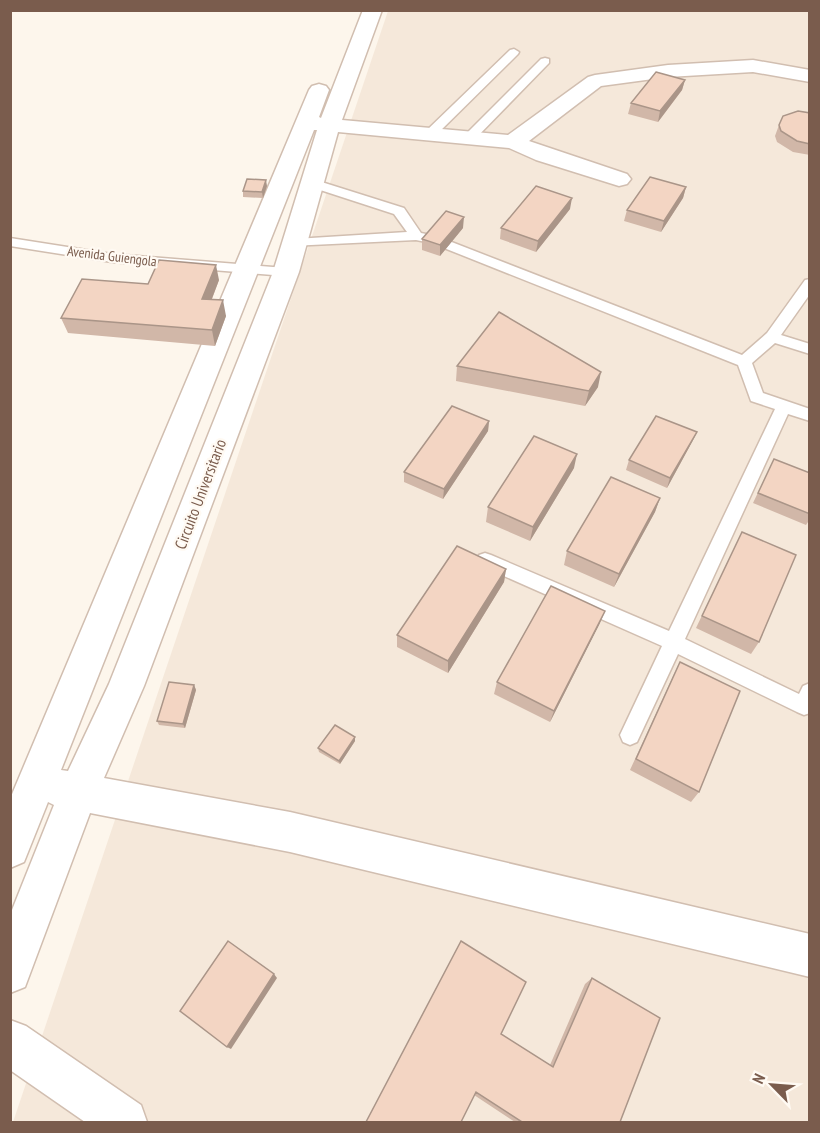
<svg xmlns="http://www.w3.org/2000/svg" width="820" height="1133" viewBox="0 0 820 1133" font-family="'PT Sans Narrow',sans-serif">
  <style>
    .residential { fill: #f5e8da }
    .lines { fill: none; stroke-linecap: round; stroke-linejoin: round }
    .service-casing { stroke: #d1beb0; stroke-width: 3 }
    .minor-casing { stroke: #d1beb0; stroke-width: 3 }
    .service { fill: #fff; fill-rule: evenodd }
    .minor { fill: #fff; fill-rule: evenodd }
    .wall { fill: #d1b7a8 }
    .shaded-wall { fill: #aa9588 }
    .building { fill: #f3d5c3; stroke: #aa9588; stroke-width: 1.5 }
    .labels { text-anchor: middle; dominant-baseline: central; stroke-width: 4.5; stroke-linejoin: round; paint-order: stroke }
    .far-street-label { font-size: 14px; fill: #7a5c4d; stroke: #fffaf3 }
    .street-label { font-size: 16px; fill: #7a5c4d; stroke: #fffaf3 }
  </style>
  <rect width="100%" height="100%" fill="#fdf6ec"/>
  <path class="residential" d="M 388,11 L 809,11 L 809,1122 L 13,1122 Z"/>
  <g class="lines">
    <defs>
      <path id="service" d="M 514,49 L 519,52 L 518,54 L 434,137 L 426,137 L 426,131 L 510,50 Z
        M 545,58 L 549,59 L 549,63 L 473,141 L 465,141 L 465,135 L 541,59 Z
        M 312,179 L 404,208 L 421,233 L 436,236 L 438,239 L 431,243 L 416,240 L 290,246 L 288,243 L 290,240 L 295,239 L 407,232 L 394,214 L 308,186 L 306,183 Z
        M 10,238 L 112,254 L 286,268 L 293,272 L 286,276 L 112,262 L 10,246 Z
        M 449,241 L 742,355 L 767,333 L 805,280 L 810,279 L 810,294 L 781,335 L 810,344 L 810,354 L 775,343 L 752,363 L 763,393 L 810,409 L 810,421 L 788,414 L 685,639 L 799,694 L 803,686 L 810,683 L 810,713 L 804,715 L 797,712 L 678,654 L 637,742 L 630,745 L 623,742 L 620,735 L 662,646 L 479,565 L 476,560 L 479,555 L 485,553 L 491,555 L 669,631 L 775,409 L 751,401 L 738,365 L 444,248 L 442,245 Z"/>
      <path id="minor" d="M 363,10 L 382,10 L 342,120 L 508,135 L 588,77 L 595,75 L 668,65 L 753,60 L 810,70 L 810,82 L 753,72 L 668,77 L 601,86 L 529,141 L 627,174 L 631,179 L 627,184 L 619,186 L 536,160 L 509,148 L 338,132 L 299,272 L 144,686 L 104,778 L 290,812 L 810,934 L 810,977 L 290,852 L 90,813 L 25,987 L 10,993 L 10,915 L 54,805 L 48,802 L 24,862 L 10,868 L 10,799 L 309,90 L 312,86 L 319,84 L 326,86 L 329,90 L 319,117 L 321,118 ZM 314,130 L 317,130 L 273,272 L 109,684 L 68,771 L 61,770 Z
        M 10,1020 L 26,1026 L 141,1105 L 147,1122 L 85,1122 L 10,1070 Z"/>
    </defs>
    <use href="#service" class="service-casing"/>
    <use href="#minor" class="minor-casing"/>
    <use href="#service" class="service"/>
    <use href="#minor" class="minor"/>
  </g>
  <path class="wall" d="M 685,80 L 682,90 L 658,122 L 628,114 L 631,103 Z
    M 810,113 L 810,155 L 793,152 L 777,142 L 775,136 L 779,125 Z
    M 267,186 L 263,198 L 243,197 L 243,191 Z
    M 686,187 L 683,198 L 661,232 L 624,221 L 627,210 Z
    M 570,209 L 536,252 L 500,239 L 501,228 Z
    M 463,228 L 440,256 L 422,250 L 422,239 Z
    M 219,280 L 212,299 L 226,316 L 215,346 L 68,333 L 61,318 L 148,284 Z
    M 457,366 L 598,387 L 585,406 L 456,381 Z
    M 489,421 L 488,431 L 443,499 L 404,482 L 404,472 Z
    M 697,432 L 692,442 L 667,488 L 626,470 L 629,460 Z
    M 774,459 L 810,473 L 810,519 L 806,525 L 753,503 Z
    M 574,468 L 530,541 L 486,522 L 488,507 Z
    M 660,498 L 655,512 L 614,587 L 564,565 L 567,551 Z
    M 742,532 L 759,642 L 751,654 L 696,628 Z
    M 506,569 L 504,582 L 448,673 L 397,647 L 397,635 Z
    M 600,623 L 550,722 L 494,694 L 497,682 Z
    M 680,662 L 699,792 L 691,802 L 630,770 L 674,674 Z
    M 194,685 L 196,690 L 185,728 L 159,725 L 157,721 Z
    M 355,737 L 355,741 L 340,764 L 319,752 L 318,748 Z
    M 592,978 L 620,1122 L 515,1122 L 474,1095 L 501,1034 L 550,1065 L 585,984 Z"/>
  <path class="shaded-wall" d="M 685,80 L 682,90 L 658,122 L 660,111 Z
    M 266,180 L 267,186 L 263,198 L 262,192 Z
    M 686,187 L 683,198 L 661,232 L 664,221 Z
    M 572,198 L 570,209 L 536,252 L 538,241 Z
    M 464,217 L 463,228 L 440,256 L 440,245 Z
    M 216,265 L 219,280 L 206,314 L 202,299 Z
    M 223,300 L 226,316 L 215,346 L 212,330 Z
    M 601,372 L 598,387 L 585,406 L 589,391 Z
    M 489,421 L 488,431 L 443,499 L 444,489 Z
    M 697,432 L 692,442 L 667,488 L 670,478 Z
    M 577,454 L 574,468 L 530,541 L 533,527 Z
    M 660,498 L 655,512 L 614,587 L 619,574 Z
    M 506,569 L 504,582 L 448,673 L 448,661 Z
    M 605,611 L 600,623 L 550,722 L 554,711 Z
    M 194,685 L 196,690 L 185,728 L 183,724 Z
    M 355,737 L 355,741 L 340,764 L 339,761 Z
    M 274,974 L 277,978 L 231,1049 L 227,1047 Z"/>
  <path class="building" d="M 656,72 L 685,80 L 660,111 L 631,103 Z
    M 798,111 L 810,113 L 810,144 L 797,141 L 781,131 L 779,125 L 783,116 Z
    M 650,177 L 686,187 L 664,221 L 627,210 Z
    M 247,179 L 266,180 L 262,192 L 243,191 Z
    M 536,186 L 572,198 L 538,241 L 501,228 Z
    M 446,211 L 464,217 L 440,245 L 422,239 Z
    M 159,260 L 216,265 L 202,299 L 223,300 L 212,330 L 61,318 L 82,279 L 148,284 Z
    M 499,312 L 601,372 L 589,391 L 457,366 Z
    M 452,406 L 489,421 L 444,489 L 404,472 Z
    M 656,416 L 697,432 L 670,478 L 629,460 Z
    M 534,436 L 577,454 L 533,527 L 488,507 Z
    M 774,459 L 810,473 L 810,514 L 758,493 Z
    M 611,477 L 660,498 L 619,574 L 567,551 Z
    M 742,532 L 796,555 L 759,642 L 702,616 Z
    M 457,546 L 506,569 L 448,661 L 397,635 Z
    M 551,586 L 605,611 L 554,711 L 497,682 Z
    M 680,662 L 740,691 L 699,792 L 636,759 Z
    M 169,682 L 194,685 L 183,724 L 157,721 Z
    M 335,725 L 355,737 L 339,761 L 318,748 Z
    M 228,941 L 274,974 L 227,1047 L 180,1011 Z
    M 461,941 L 526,982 L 501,1034 L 553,1067 L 592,978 L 660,1018 L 620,1122 L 522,1122 L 476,1092 L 461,1122 L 366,1122 Z"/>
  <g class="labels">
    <g class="far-street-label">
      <text transform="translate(112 256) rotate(7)">Avenida Guiengola</text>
    </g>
    <g class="street-label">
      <text transform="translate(200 494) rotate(-69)">Circuito Universitario</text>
    </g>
  </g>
  <rect width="820" height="1133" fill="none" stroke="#7a5c4d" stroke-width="24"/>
  <g transform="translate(772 1085) rotate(295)" stroke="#fffaf3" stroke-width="4.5" paint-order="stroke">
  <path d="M0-4.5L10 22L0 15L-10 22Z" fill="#7a5c4d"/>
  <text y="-9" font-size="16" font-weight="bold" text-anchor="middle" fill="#7a5c4d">N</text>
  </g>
</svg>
